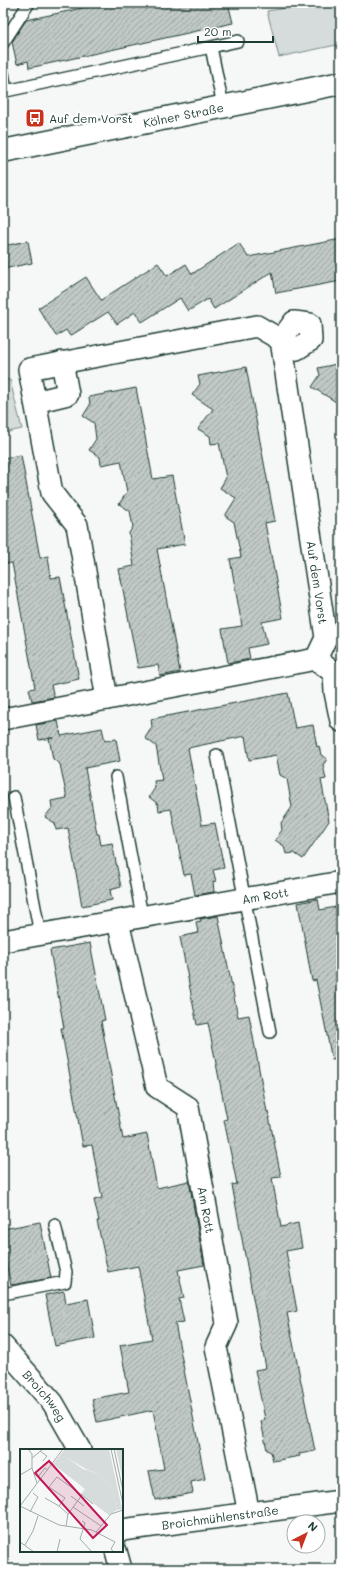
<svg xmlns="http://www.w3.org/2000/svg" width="344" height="1572" viewBox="0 0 344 1572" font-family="Mali,sans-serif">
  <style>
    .green { fill: #d6dcdb; stroke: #7a8c88 }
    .building { fill: url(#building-hatch); stroke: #1f3d34 }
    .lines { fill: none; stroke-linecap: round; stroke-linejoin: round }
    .service-casing { stroke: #1f3d34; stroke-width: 14 }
    .minor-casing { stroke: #1f3d34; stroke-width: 24 }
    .secondary-casing { stroke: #1f3d34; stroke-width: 25 }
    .service { stroke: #fff; stroke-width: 11 }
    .minor { stroke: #fff; stroke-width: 21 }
    .secondary { stroke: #fff; stroke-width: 22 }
    .labels { text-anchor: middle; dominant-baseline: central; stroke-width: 4; stroke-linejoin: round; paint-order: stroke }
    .street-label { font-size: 12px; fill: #1f3d34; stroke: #fff }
    .poi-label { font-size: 12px; fill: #1f3d34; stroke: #fff; text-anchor: start }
    .inset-road { fill: none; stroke: #a0ada9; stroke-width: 1 }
    .view { fill: #c2185b; fill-opacity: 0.15; stroke: #c2185b; stroke-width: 2 }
    .inset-edge { fill: none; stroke: #1f3d34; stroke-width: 2 }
  </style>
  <defs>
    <pattern id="building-hatch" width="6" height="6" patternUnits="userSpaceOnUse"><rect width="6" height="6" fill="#c0c9c6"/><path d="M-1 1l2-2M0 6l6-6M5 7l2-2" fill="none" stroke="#9ba4a2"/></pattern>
  </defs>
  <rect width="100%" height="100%" fill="#f6f7f7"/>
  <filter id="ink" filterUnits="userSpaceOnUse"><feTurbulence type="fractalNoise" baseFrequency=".025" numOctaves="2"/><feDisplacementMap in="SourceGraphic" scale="8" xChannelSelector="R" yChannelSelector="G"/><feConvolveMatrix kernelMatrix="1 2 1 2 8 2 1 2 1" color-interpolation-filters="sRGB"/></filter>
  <g filter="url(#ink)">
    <path class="green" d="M 316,3 L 341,3 L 341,44 L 279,57 L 267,11 Z
      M 3,379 L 10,380 L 22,429 L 3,433 Z"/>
    <path class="building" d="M 106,3 L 228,3 L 233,23 L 29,68 L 28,61 L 17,64 L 12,42 L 26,20 Z
      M 341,239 L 341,281 L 276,293 L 272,272 L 214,309 L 208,299 L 188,311 L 180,298 L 142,322 L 135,312 L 117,324 L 108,312 L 70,336 L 66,330 L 56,336 L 38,308 L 86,277 L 101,300 L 158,263 L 167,276 L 186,264 L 192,274 L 239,243 L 248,257 Z
      M 28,241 L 32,263 L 3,269 L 3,246 Z
      M 341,363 L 341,405 L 312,387 L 320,375 L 318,368 Z
      M 246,367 L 275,521 L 265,523 L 283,618 L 262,622 L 267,644 L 248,648 L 250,659 L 228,663 L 222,629 L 242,626 L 230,559 L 241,557 L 234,522 L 225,516 L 236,498 L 220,488 L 226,478 L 219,443 L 211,444 L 210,436 L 198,429 L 213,409 L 192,395 L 200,384 L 198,376 Z
      M 136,388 L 153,479 L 172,476 L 185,544 L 157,549 L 180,672 L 160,676 L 158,665 L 138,668 L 119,569 L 134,566 L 129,533 L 133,527 L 130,511 L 119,504 L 127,492 L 121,461 L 101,465 L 100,457 L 89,450 L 96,439 L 94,423 L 83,416 L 90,405 L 89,397 Z
      M 21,455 L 40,558 L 48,556 L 51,578 L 60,577 L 79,679 L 51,685 L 54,697 L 32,701 L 29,689 L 35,688 L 12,563 L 3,564 L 3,458 Z
      M 288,693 L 295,728 L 313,725 L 317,747 L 319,746 L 321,755 L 327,759 L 323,765 L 326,779 L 321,780 L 329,821 L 303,859 L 294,853 L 286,854 L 284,846 L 275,840 L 282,830 L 281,823 L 292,807 L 287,779 L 280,775 L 276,755 L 249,760 L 245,736 L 188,748 L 202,825 L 215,823 L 224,868 L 213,870 L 216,881 L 213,882 L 214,892 L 195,895 L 191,874 L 184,875 L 171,809 L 159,811 L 158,804 L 149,797 L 155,788 L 154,781 L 162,780 L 156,746 L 145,738 L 152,727 L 151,719 Z
      M 58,721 L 61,736 L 102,728 L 105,741 L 116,739 L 120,761 L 85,768 L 97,834 L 99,834 L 101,845 L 112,843 L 121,887 L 110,890 L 112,900 L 82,906 L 68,828 L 56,830 L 55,823 L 45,817 L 52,808 L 51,801 L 67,798 L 60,764 L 53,759 L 49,738 L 53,738 L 39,740 L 36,725 Z
      M 318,899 L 320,910 L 341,906 L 341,1059 L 332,1060 L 316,980 L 312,981 L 298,903 Z
      M 218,916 L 238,1017 L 249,1015 L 267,1112 L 268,1111 L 281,1177 L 272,1178 L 281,1227 L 298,1223 L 302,1248 L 286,1251 L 297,1311 L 287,1313 L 315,1451 L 299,1454 L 300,1456 L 273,1461 L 271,1452 L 267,1450 L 261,1422 L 265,1419 L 255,1370 L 266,1368 L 232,1185 L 237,1184 L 224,1120 L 227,1119 L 208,1023 L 197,1025 L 180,937 L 198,933 L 196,922 L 201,921 L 200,919 Z
      M 90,943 L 105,1020 L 101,1021 L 123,1139 L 147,1134 L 157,1188 L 189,1181 L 204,1265 L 178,1270 L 184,1298 L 179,1299 L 184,1322 L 175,1323 L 205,1479 L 191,1482 L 193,1493 L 155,1500 L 149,1471 L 164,1469 L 153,1410 L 97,1422 L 92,1399 L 129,1392 L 120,1345 L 152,1339 L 138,1266 L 108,1272 L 97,1221 L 99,1221 L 94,1200 L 102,1198 L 92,1145 L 83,1146 L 61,1028 L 64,1028 L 50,950 Z
      M 40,1222 L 51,1278 L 11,1285 L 3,1249 L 3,1229 Z
      M 64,1291 L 66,1303 L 88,1299 L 95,1338 L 55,1346 L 45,1295 Z"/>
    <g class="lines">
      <defs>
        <path id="service" d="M 3,43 L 29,3
          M 211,47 L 238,41
          M 3,73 L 6,91 L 211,47 L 223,106
          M 217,755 L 270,1032
          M 116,777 L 142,916
          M 14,797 L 40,934
          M 3,1294 L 65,1282 L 66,1272 L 55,1225"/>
        <g id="minor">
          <path d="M 294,322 L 310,324 L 311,340 L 297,349 L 281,340 Z"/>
          <path d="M 35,402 L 68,394 L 62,362"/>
          <path d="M 316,659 L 334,673 L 335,692 L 341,721"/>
          <path d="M 107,699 L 316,659"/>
          <path id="s1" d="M 3,719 L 107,699 L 77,525 L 52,493 L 29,369 L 257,326 L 281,340 L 326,638 L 316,659"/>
          <path id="s2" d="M 118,922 L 157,1087 L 188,1107 L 227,1323 L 216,1347 L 249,1514"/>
          <path id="s3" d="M 3,941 L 341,882"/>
          <path id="s4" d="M 3,1346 L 53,1403 L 80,1450"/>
          <path id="s5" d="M 122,1530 L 341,1501"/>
          <path d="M 116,1551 L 121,1569"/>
        </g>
        <g id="secondary">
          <path id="s6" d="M 3,151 L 341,83"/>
        </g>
      </defs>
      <use href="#service" class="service-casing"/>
      <use href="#minor" class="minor-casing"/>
      <use href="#secondary" class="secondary-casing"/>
      <use href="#service" class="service"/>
      <use href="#minor" class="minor"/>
      <use href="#secondary" class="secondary"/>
    </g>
  </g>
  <defs>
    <symbol id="bus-square" viewBox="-11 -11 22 22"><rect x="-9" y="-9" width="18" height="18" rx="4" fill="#c8321e" stroke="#fff"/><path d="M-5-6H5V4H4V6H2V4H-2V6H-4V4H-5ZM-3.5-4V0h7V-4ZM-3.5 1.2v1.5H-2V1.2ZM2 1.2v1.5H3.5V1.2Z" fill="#fff"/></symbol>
  </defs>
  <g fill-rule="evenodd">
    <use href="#bus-square" x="24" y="107" width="22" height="22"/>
  </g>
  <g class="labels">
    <g class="street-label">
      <text stroke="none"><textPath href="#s6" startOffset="184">Kölner Straße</textPath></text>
      <text stroke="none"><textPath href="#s1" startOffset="954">Auf dem Vorst</textPath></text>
      <text stroke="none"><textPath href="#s3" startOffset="266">Am Rott</textPath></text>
      <text stroke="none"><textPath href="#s2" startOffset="311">Am Rott</textPath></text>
      <text stroke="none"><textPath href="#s4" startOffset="65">Broichweg</textPath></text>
      <text stroke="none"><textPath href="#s5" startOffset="99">Broichmühlenstraße</textPath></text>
    </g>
    <g class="poi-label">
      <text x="49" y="118">Auf dem Vorst</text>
    </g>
  </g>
  <g transform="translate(20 1449)">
    <rect width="103" height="103" fill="#f6f7f7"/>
    <path d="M 47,9 L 63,20 L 80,25 L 93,43 L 97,61 L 89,66 L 61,45 L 65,40 L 37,18 Z" fill="#d6dcdb"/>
    <path d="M 45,0 L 89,0 L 102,60 L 97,61 L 93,43 L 80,25 L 68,21 L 47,9 L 37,18 L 33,15 ZM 96,0 L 103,0 L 103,32 Z" fill="#d6dcdb"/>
    <path class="inset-road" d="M 8,0 L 12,5 L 12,19 L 17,34M 91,0 L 103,55M 94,0 L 103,42M 20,2 L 27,7 L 23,12M 12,9 L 23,0M 16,22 L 18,28 L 25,19 L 28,21M 0,26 L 12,19M 62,46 L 73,55M 51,47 L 64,57M 25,49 L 39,57M 0,57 L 39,76 L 72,81 L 95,93 L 91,100 L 94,103M 0,57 L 43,0M 53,58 L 81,77M 10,63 L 18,48 L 13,44M 62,72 L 65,74 L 60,90 L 72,103M 46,77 L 48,65 L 62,46 L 37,28 L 29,38 L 45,49 L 39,57 L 48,65M 76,83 L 91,65 L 103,61M 0,93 L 14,103M 5,96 L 13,82 L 18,67M 37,103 L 40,90"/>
    <path class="view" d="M 29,12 L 87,76 L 73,89 L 15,24 Z"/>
    <rect width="103" height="103" class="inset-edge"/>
  </g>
  <rect width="344" height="1572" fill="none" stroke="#fff" stroke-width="16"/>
  <rect x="8" y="8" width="328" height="1556" fill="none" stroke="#1f3d34" stroke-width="1.5" filter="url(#ink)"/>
  <g transform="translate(306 1534) rotate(42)"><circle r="19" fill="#ffffff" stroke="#a5b1ae"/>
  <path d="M0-3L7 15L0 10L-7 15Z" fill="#c8321e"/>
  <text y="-6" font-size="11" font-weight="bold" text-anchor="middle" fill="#1f3d34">N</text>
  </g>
  <path d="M198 36v6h75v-6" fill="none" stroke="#1f3d34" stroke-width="2"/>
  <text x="204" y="36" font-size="12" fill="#1f3d34" stroke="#ffffff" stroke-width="3" paint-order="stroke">20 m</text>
</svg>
